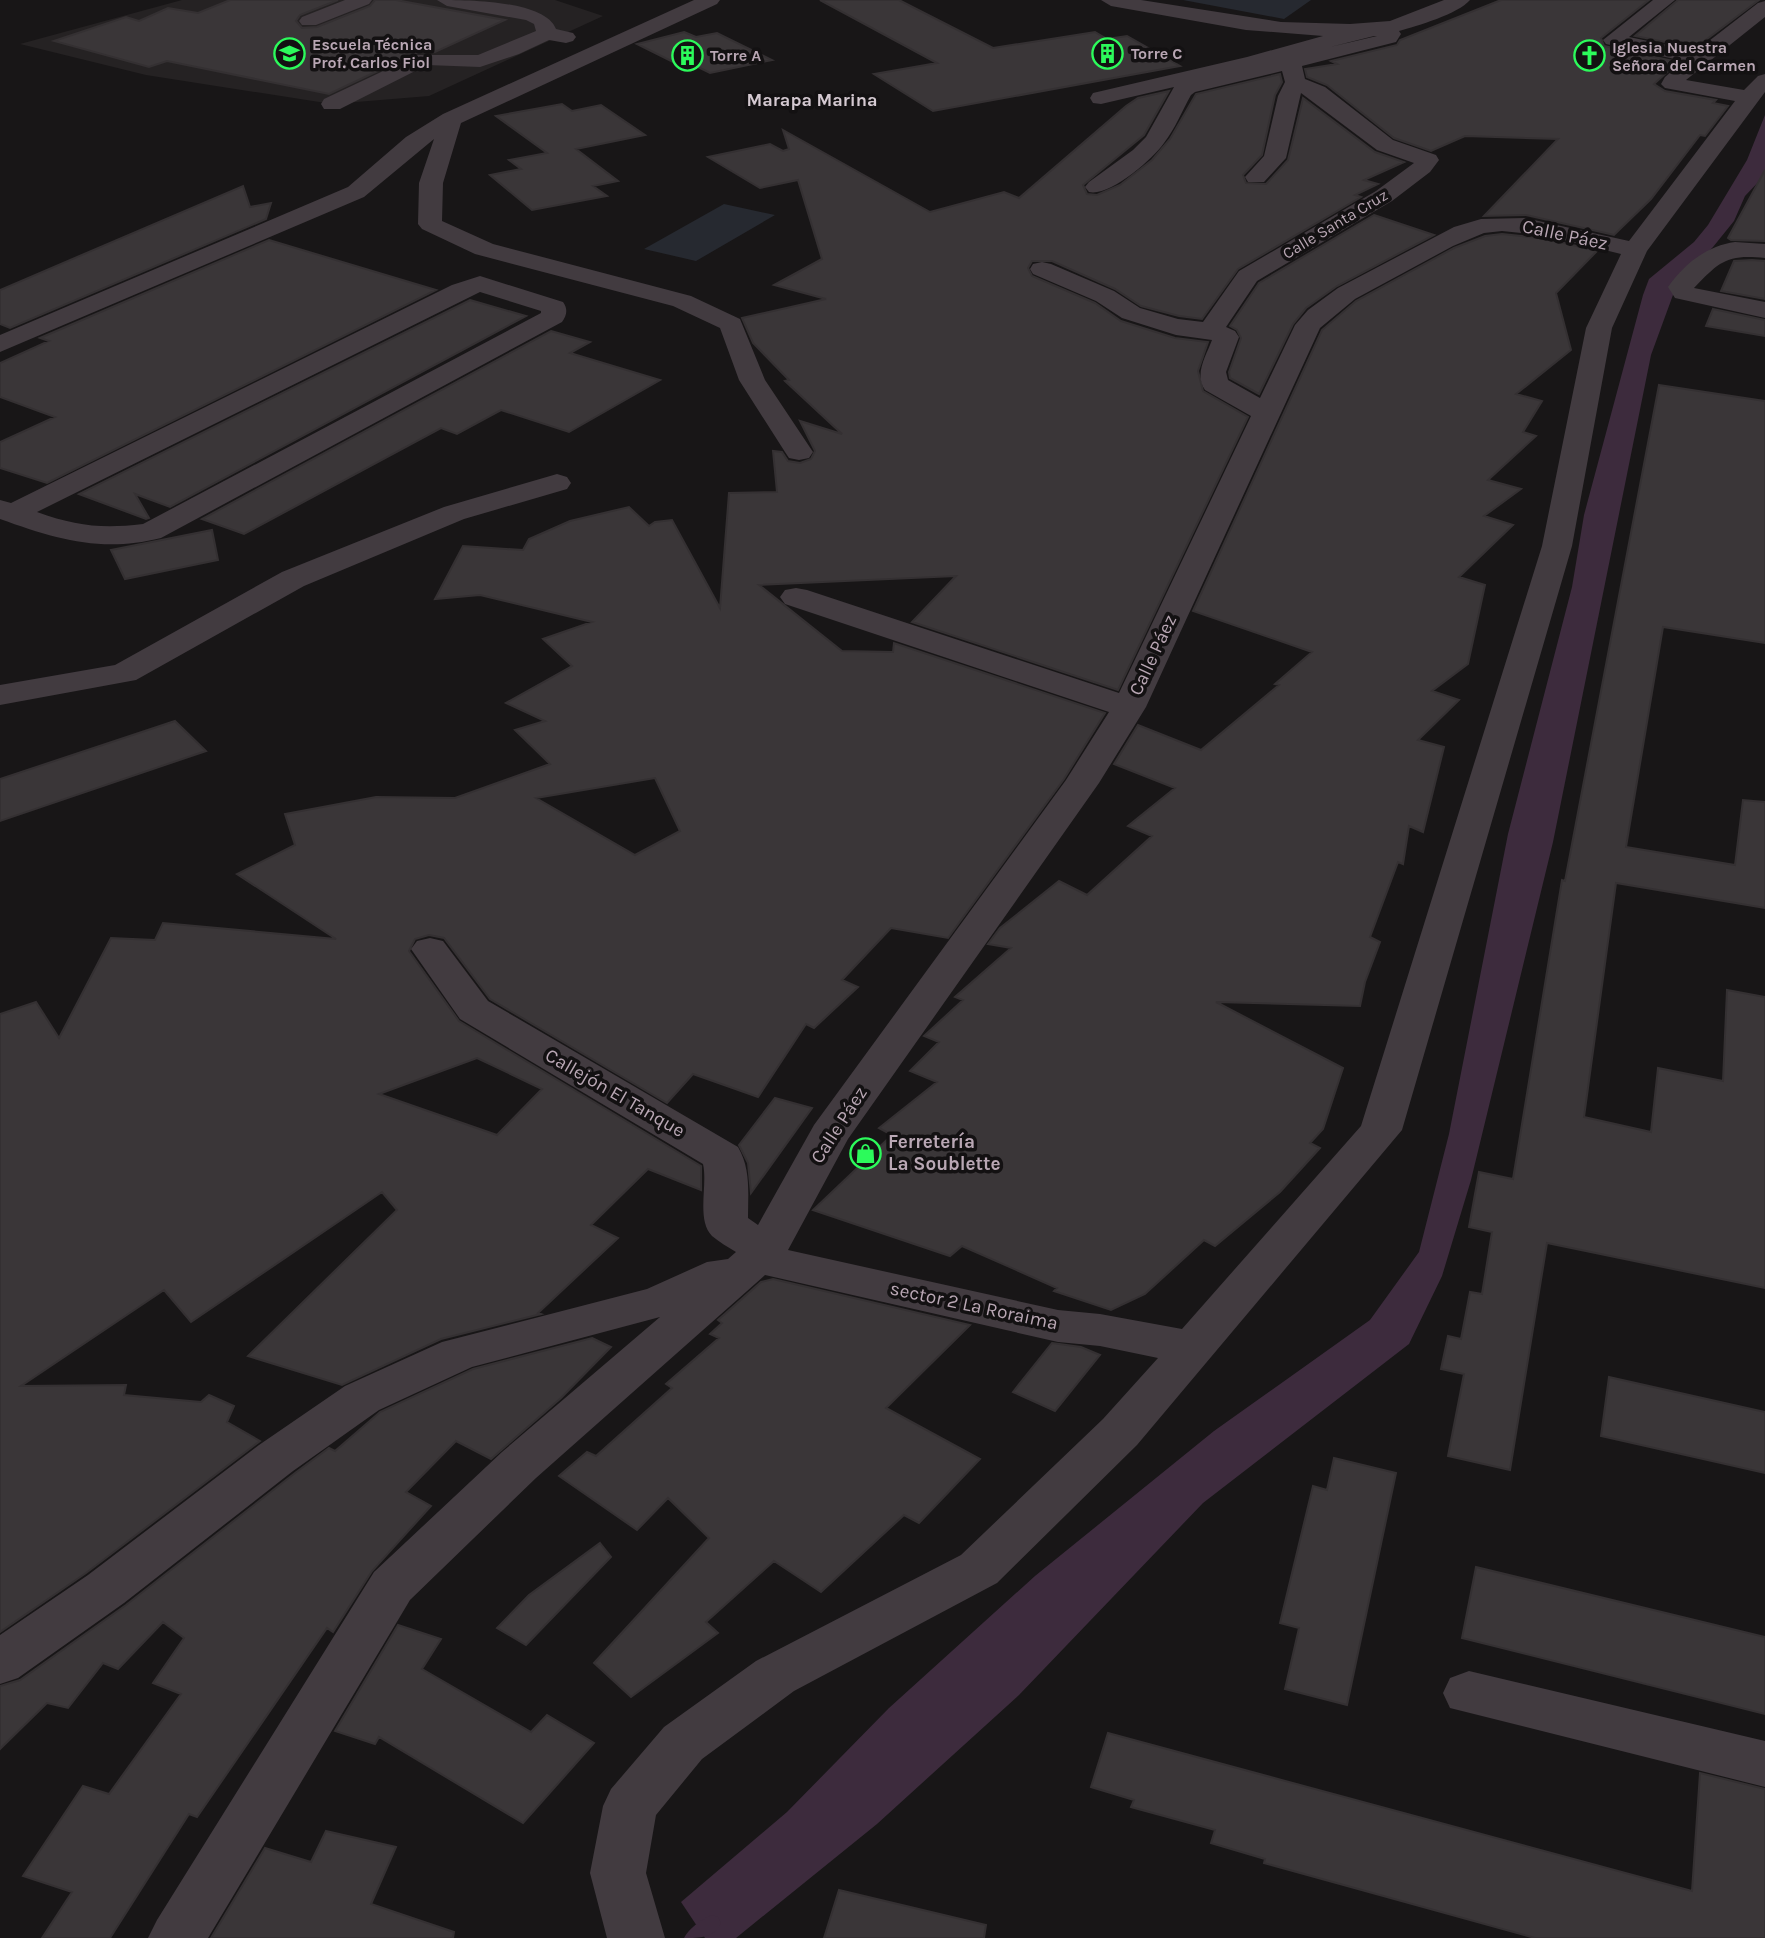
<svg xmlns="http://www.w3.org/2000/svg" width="1765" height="1938" viewBox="0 0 1765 1938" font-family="Karla,sans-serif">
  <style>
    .built { fill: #252223 }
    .green { fill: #262930 }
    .water { fill: #3d2b3d }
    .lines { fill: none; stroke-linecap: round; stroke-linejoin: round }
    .stream { fill: #3d2b3d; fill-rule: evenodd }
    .building { fill: #3a3638; stroke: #343032; stroke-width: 2; fill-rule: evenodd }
    .minor { fill: #423b40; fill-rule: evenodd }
    .labels { text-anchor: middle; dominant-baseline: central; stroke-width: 7; stroke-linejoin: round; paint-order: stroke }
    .far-poi-label { font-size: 16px; font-weight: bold; fill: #b9a7b4; stroke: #131112; text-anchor: start }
    .far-street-label { font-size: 16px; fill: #b9a7b4; stroke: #131112 }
    .far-neighbourhood-label { font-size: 18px; font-weight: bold; fill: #d4c9d1; stroke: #131112 }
    .street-label { font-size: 19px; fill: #b9a7b4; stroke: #131112 }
    .poi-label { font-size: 19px; font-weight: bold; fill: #b9a7b4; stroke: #131112; text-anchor: start }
  </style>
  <rect width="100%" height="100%" fill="#181617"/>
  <path class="built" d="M 182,0 L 555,0 L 603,16 L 429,96 L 332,104 L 146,75 L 20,44 Z"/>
  <path class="green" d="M 1183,0 L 1311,0 L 1284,19 Z
    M 724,204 L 775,215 L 696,261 L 644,249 Z"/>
  <path class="water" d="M 1765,115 L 1765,175 L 1745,196 L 1734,221 L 1713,247 L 1677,284 L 1651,355 L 1553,842 L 1471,1180 L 1442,1276 L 1409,1344 L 1203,1503 L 1019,1695 L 877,1824 L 736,1938 L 705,1938 L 681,1902 L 787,1812 L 889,1708 L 1035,1576 L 1214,1431 L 1370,1320 L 1419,1252 L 1449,1134 L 1508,834 L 1572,587 L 1584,515 L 1643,295 L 1649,279 L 1694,242 L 1708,225 L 1747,160 Z"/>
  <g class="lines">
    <path class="stream" d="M 712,1915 L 718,1917 L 721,1923 C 714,1938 700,1938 684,1938 C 689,1928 702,1919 712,1915 Z"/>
  </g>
  <path class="building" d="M 230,0 L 338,0 L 300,15 L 296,21 L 302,28 L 317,27 L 370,6 L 375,0 L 396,0 L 505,20 L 435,52 L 424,50 L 416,53 L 329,94 L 167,61 L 149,67 L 54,41 L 126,17 L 139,21 L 168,8 L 198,13 Z
    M 820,0 L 899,0 L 993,48 L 1095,32 L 1107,39 L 1127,36 L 1180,66 L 933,111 L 874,74 L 937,63 Z
    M 1501,0 L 1649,0 L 1601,38 L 1604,46 L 1678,62 L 1654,84 L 1665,91 L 1716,100 L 1713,103 L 1728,106 L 1705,136 L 1700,135 L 1651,199 L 1614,235 L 1526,215 L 1484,216 L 1558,139 L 1465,136 L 1431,151 L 1394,138 L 1327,85 L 1307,77 L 1305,69 L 1337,64 L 1331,61 L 1397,45 L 1400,40 Z
    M 1678,0 L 1759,0 L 1695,48 L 1635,36 Z
    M 684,32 L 696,37 L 717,33 L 772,60 L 710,73 L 696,66 L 685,68 L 637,44 Z
    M 1280,74 L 1282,82 L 1275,95 L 1262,155 L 1243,175 L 1246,183 L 1266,184 L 1288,160 L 1303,98 L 1375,152 L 1404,162 L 1364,180 L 1378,184 L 1355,195 L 1361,197 L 1238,269 L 1202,319 L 1179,316 L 1141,306 L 1115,289 L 1052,261 L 1032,261 L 1028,268 L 1032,276 L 1095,303 L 1121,321 L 1175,338 L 1208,342 L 1198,371 L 1203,391 L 1248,417 L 1118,690 L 912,622 L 956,576 L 759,585 L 842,651 L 893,652 L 894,643 L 1105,713 L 1064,779 L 948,938 L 891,928 L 842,980 L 858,987 L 814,1028 L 806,1024 L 758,1097 L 693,1074 L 667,1103 L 490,999 L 444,938 L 429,935 L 415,939 L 409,951 L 459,1021 L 701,1166 L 701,1190 L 648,1169 L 591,1225 L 618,1238 L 538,1313 L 541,1314 L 441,1339 L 342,1385 L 248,1356 L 397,1210 L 382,1192 L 191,1322 L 164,1290 L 21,1386 L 126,1385 L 124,1395 L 201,1402 L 209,1395 L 234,1406 L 227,1422 L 260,1441 L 86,1573 L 0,1632 L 0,1014 L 36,1002 L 59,1038 L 111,938 L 155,940 L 163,923 L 336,939 L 237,874 L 295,845 L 285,814 L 376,797 L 455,798 L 550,764 L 515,730 L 545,721 L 506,703 L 572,666 L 543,639 L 592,622 L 480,595 L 435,599 L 463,546 L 523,550 L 529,539 L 570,521 L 629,507 L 649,526 L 655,522 L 672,520 L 720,608 L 729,493 L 777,492 L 773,451 L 782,452 L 788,461 L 800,463 L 811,459 L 815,451 L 800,421 L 842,434 L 785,381 L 789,380 L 753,343 L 742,318 L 826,299 L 774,285 L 822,259 L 798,180 L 760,188 L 708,157 L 770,144 L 783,151 L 789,149 L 783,130 L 930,212 L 1004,192 L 1019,198 L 1126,106 L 1138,98 L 1169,91 L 1144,135 L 1083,185 L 1087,194 L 1097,195 L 1120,185 L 1152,160 L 1170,139 L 1196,94 ZM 655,778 L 680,831 L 635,855 L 536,798 ZM 477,1058 L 542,1089 L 497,1135 L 379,1094 Z
    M 562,104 L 572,111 L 601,105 L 645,135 L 576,149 L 618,181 L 593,186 L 607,196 L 532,210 L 490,175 L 521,169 L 509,160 L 547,153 L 496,116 Z
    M 1765,170 L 1765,241 L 1731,240 L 1728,238 Z
    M 243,186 L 250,207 L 271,203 L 266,219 L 10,328 L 0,324 L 0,290 Z
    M 1374,215 L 1434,235 L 1337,286 L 1306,308 L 1293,324 L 1259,394 L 1230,378 L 1229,372 L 1241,338 L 1237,330 L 1230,326 L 1259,283 Z
    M 1502,234 L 1548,239 L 1597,251 L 1556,293 L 1571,350 L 1516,394 L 1542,401 L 1523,432 L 1536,436 L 1488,480 L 1521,489 L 1484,516 L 1513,525 L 1459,577 L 1485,585 L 1468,664 L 1432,691 L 1459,700 L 1418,740 L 1444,747 L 1423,832 L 1409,826 L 1403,864 L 1398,862 L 1370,937 L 1380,942 L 1365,982 L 1360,1006 L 1216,1002 L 1343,1068 L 1323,1129 L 1310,1143 L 1320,1148 L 1280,1192 L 1215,1246 L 1204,1240 L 1145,1294 L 1111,1310 L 1054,1291 L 1057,1288 L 962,1246 L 950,1256 L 813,1210 L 892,1135 L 879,1128 L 937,1082 L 910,1071 L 939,1042 L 924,1036 L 963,1000 L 955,997 L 1011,948 L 988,944 L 1000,928 L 1059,881 L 1087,895 L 1152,836 L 1128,826 L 1175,788 L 1114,764 L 1138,725 L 1201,750 L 1279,685 L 1275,684 L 1312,652 L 1193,611 L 1322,330 L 1356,301 L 1454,248 L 1485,236 Z
    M 269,240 L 436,290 L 47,483 L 0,468 L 0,442 L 55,417 L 0,397 L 0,363 L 49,341 L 40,338 Z
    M 1752,260 L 1765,261 L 1765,299 L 1721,291 L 1734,261 Z
    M 470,300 L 526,316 L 170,507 L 135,494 L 149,518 L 146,519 L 79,494 Z
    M 1713,309 L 1765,320 L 1765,336 L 1706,326 Z
    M 551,331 L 590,342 L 570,353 L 660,380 L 569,432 L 501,410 L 457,434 L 441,428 L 244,534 L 202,519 Z
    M 1659,385 L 1765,401 L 1765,643 L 1663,627 L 1626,847 L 1735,865 L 1743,800 L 1765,802 L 1765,908 L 1616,883 L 1584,1117 L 1651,1132 L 1658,1068 L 1723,1081 L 1727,990 L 1765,997 L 1765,1288 L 1547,1243 L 1510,1470 L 1448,1456 L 1464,1374 L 1441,1369 L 1448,1336 L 1461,1339 L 1470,1292 L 1482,1294 L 1492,1232 L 1469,1227 L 1479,1172 L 1513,1179 L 1562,880 L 1565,881 Z
    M 212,530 L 218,560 L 125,579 L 111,550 Z
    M 175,721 L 206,751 L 0,821 L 0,779 Z
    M 775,1098 L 812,1108 L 751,1193 L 748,1163 L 739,1145 Z
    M 773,1279 L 970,1325 L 886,1408 L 980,1459 L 919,1523 L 904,1515 L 821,1592 L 774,1561 L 706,1622 L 718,1633 L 631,1697 L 594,1663 L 709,1538 L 668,1498 L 637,1530 L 559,1476 L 587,1452 L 596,1456 L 672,1388 L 666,1384 L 719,1338 L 710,1334 L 722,1323 L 718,1320 L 761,1282 Z
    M 592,1338 L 611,1347 L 561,1398 L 491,1459 L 456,1441 L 406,1492 L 431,1506 L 372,1571 L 333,1632 L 327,1628 L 197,1817 L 189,1814 L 110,1938 L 42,1938 L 72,1892 L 23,1876 L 83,1786 L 109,1794 L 181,1694 L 153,1683 L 184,1638 L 163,1622 L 118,1669 L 103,1663 L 68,1708 L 47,1703 L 0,1749 L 0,1686 L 20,1680 L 126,1605 L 295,1473 L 329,1448 L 335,1451 L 380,1412 L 473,1369 Z
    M 1052,1343 L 1081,1347 L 1100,1355 L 1055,1411 L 1013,1392 Z
    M 1609,1377 L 1765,1412 L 1765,1473 L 1601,1436 Z
    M 1334,1458 L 1396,1473 L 1347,1705 L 1285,1689 L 1299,1628 L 1280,1623 L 1313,1486 L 1327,1490 Z
    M 600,1543 L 611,1557 L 526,1645 L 497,1628 L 529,1595 Z
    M 1476,1567 L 1765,1637 L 1765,1714 L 1462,1638 Z
    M 398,1625 L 441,1639 L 422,1669 L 531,1732 L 547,1715 L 594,1743 L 523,1823 L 379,1737 L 375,1744 L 335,1731 Z
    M 1108,1733 L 1692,1891 L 1700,1773 L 1765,1789 L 1765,1938 L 1535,1938 L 1264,1863 L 1265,1859 L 1211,1843 L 1215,1830 L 1131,1807 L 1134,1800 L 1091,1787 Z
    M 326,1831 L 396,1847 L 371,1904 L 454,1932 L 453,1938 L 211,1938 L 265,1848 L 311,1862 Z
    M 839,1890 L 986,1925 L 984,1938 L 824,1938 Z"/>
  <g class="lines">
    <path class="minor" d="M 345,0 L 372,0 L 369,4 L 316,25 L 302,25 L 299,21 L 302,17 Z
      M 437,0 C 466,0 545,0 556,29 L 573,33 L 576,37 L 573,41 L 566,43 L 549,40 L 519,54 L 480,67 L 427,65 L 340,109 L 324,109 L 321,104 L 324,99 L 417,55 L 478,55 L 536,31 L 534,24 L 526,20 L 447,6 Z
      M 694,0 L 720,0 L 717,4 L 461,123 L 443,183 L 442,221 L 493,244 L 691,296 L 740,319 L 765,380 L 813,452 L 809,458 L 799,460 L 789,458 L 785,452 L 739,380 L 720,328 L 673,306 L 475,254 L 422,229 L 418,224 L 419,183 L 434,139 L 364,197 L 0,352 L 0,335 L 348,187 L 406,137 L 443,114 Z
      M 1101,0 L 1141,0 L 1281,22 L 1350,24 L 1390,21 L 1444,0 L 1470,0 C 1458,14 1417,26 1399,31 L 1401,34 L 1396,42 L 1302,66 L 1305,79 L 1325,87 L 1393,140 L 1436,155 L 1439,160 L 1430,172 L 1392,201 L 1257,281 L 1226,327 L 1235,331 L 1239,337 L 1226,372 L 1228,380 L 1260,398 L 1295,325 L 1308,310 L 1338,288 L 1454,227 L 1481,219 L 1525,218 L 1629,241 L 1735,101 L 1665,88 L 1661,84 L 1665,77 L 1684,61 L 1606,44 L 1603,40 L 1653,0 L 1675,0 L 1629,37 L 1696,51 L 1758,3 L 1765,1 L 1765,17 L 1686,80 L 1744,90 L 1758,76 L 1765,74 L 1765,92 L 1647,251 L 1612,328 L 1572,546 L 1402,1130 L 1137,1445 L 997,1583 L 794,1691 L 702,1759 L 656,1815 L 646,1873 L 665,1938 L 607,1938 L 590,1873 L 603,1806 L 611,1789 L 664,1727 L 756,1661 L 961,1555 L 1103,1419 L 1158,1358 L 1100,1346 L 1058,1342 L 765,1275 L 536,1478 L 410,1600 L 208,1938 L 148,1938 L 157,1920 L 374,1572 L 502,1452 L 660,1317 L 472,1367 L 379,1410 L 293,1471 L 124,1603 L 18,1678 L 0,1684 L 0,1635 L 88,1575 L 259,1445 L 345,1386 L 442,1342 L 647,1289 L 707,1262 L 728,1259 L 736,1252 C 728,1247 719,1242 712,1236 C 696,1220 708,1185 703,1164 L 460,1019 L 411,949 L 417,941 L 430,938 L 443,941 L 488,1001 L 738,1147 C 751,1169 748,1193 748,1218 L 758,1225 L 814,1125 L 1066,780 L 1109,712 L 785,604 L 780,597 L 785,590 L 796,588 L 807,590 L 1119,693 L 1251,416 L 1205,390 C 1194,374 1206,356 1212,340 L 1176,335 L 1122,318 L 1096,301 L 1033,274 L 1030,269 L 1033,264 L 1042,262 L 1051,264 L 1114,291 L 1140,308 L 1178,319 L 1203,322 L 1239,271 L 1376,191 L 1414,163 L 1377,150 L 1301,93 L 1286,158 L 1264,182 L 1248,182 L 1245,177 L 1264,156 L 1278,96 L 1285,82 L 1282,71 L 1195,92 L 1191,95 C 1182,111 1175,129 1164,143 C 1152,160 1109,197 1089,192 L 1085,187 L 1089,182 L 1133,150 L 1146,137 L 1174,87 L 1101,104 L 1093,103 L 1090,98 L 1093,93 L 1247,57 L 1323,36 L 1246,30 L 1111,6 ZM 1377,36 L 1374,36 L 1330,47 ZM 1502,231 L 1548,236 L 1621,254 L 1586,328 L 1542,546 L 1361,1126 L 1182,1329 L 1100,1314 L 1058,1310 L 788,1250 L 848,1139 L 1099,783 L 1146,707 L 1320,328 L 1355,299 L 1453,246 L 1484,233 Z
      M 1735,242 L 1765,244 L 1765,258 C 1727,254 1720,261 1694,288 L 1765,302 L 1765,318 L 1675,298 L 1668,287 C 1685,263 1707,246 1735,242 Z
      M 480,276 L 563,302 C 568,309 567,315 562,322 L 161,538 C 101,553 56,539 0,519 L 0,500 L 11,503 L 452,285 ZM 480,292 L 541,311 L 541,313 L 143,524 C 102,529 76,526 37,512 Z
      M 557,474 L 567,477 L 571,483 L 567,489 L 464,519 L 304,586 L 136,680 L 0,705 L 0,685 L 115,665 L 282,572 L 444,507 Z
      M 1469,1671 L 1765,1741 L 1765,1787 L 1450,1708 L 1443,1693 L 1450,1678 Z"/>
  </g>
  <defs>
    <symbol id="school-ring" viewBox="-11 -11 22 22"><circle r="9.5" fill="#131112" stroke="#2cfa5b" stroke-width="1.5"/><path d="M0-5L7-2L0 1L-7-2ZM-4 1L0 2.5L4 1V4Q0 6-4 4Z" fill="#2cfa5b"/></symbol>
    <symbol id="building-ring" viewBox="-11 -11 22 22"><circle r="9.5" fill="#131112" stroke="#2cfa5b" stroke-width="1.5"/><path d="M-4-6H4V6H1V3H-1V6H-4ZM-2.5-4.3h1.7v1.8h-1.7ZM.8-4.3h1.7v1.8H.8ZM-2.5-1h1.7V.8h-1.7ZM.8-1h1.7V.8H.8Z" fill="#2cfa5b"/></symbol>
    <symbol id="church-ring" viewBox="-11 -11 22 22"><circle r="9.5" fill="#131112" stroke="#2cfa5b" stroke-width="1.5"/><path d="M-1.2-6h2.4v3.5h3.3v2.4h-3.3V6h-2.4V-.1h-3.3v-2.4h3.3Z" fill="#2cfa5b"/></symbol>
    <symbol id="shop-ring" viewBox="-11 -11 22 22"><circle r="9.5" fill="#131112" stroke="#2cfa5b" stroke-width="1.5"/><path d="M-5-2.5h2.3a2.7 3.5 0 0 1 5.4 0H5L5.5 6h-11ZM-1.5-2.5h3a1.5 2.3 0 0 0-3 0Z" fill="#2cfa5b"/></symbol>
  </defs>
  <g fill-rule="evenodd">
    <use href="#school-ring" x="272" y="36" width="35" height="35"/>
    <use href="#building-ring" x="1090" y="36" width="35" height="35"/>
    <use href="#building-ring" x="670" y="38" width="35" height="35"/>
    <use href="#church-ring" x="1572" y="38" width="35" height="35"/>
    <use href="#shop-ring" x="848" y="1136" width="35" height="35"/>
  </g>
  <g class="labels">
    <g class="far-poi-label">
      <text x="312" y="44">Escuela Técnica<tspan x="312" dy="18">Prof. Carlos Fiol</tspan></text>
      <text x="1612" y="47">Iglesia Nuestra<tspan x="1612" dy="18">Señora del Carmen</tspan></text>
      <text x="1131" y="53">Torre C</text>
      <text x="710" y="55">Torre A</text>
    </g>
    <g class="far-street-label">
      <text transform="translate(1335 224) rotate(-31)">Calle Santa Cruz</text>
    </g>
    <g class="far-neighbourhood-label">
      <text x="812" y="100">Marapa Marina</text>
    </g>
    <g class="street-label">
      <text transform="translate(1565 235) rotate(12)">Calle Páez</text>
      <text transform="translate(1153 655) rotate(-65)">Calle Páez</text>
      <text transform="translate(615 1093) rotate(30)">Callejón El Tanque</text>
      <text transform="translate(839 1125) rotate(-57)">Calle Páez</text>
      <text transform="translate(974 1306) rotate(12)">sector 2 La Roraima</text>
    </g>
    <g class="poi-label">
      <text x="888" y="1142">Ferretería<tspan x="888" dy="22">La Soublette</tspan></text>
    </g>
  </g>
</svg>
